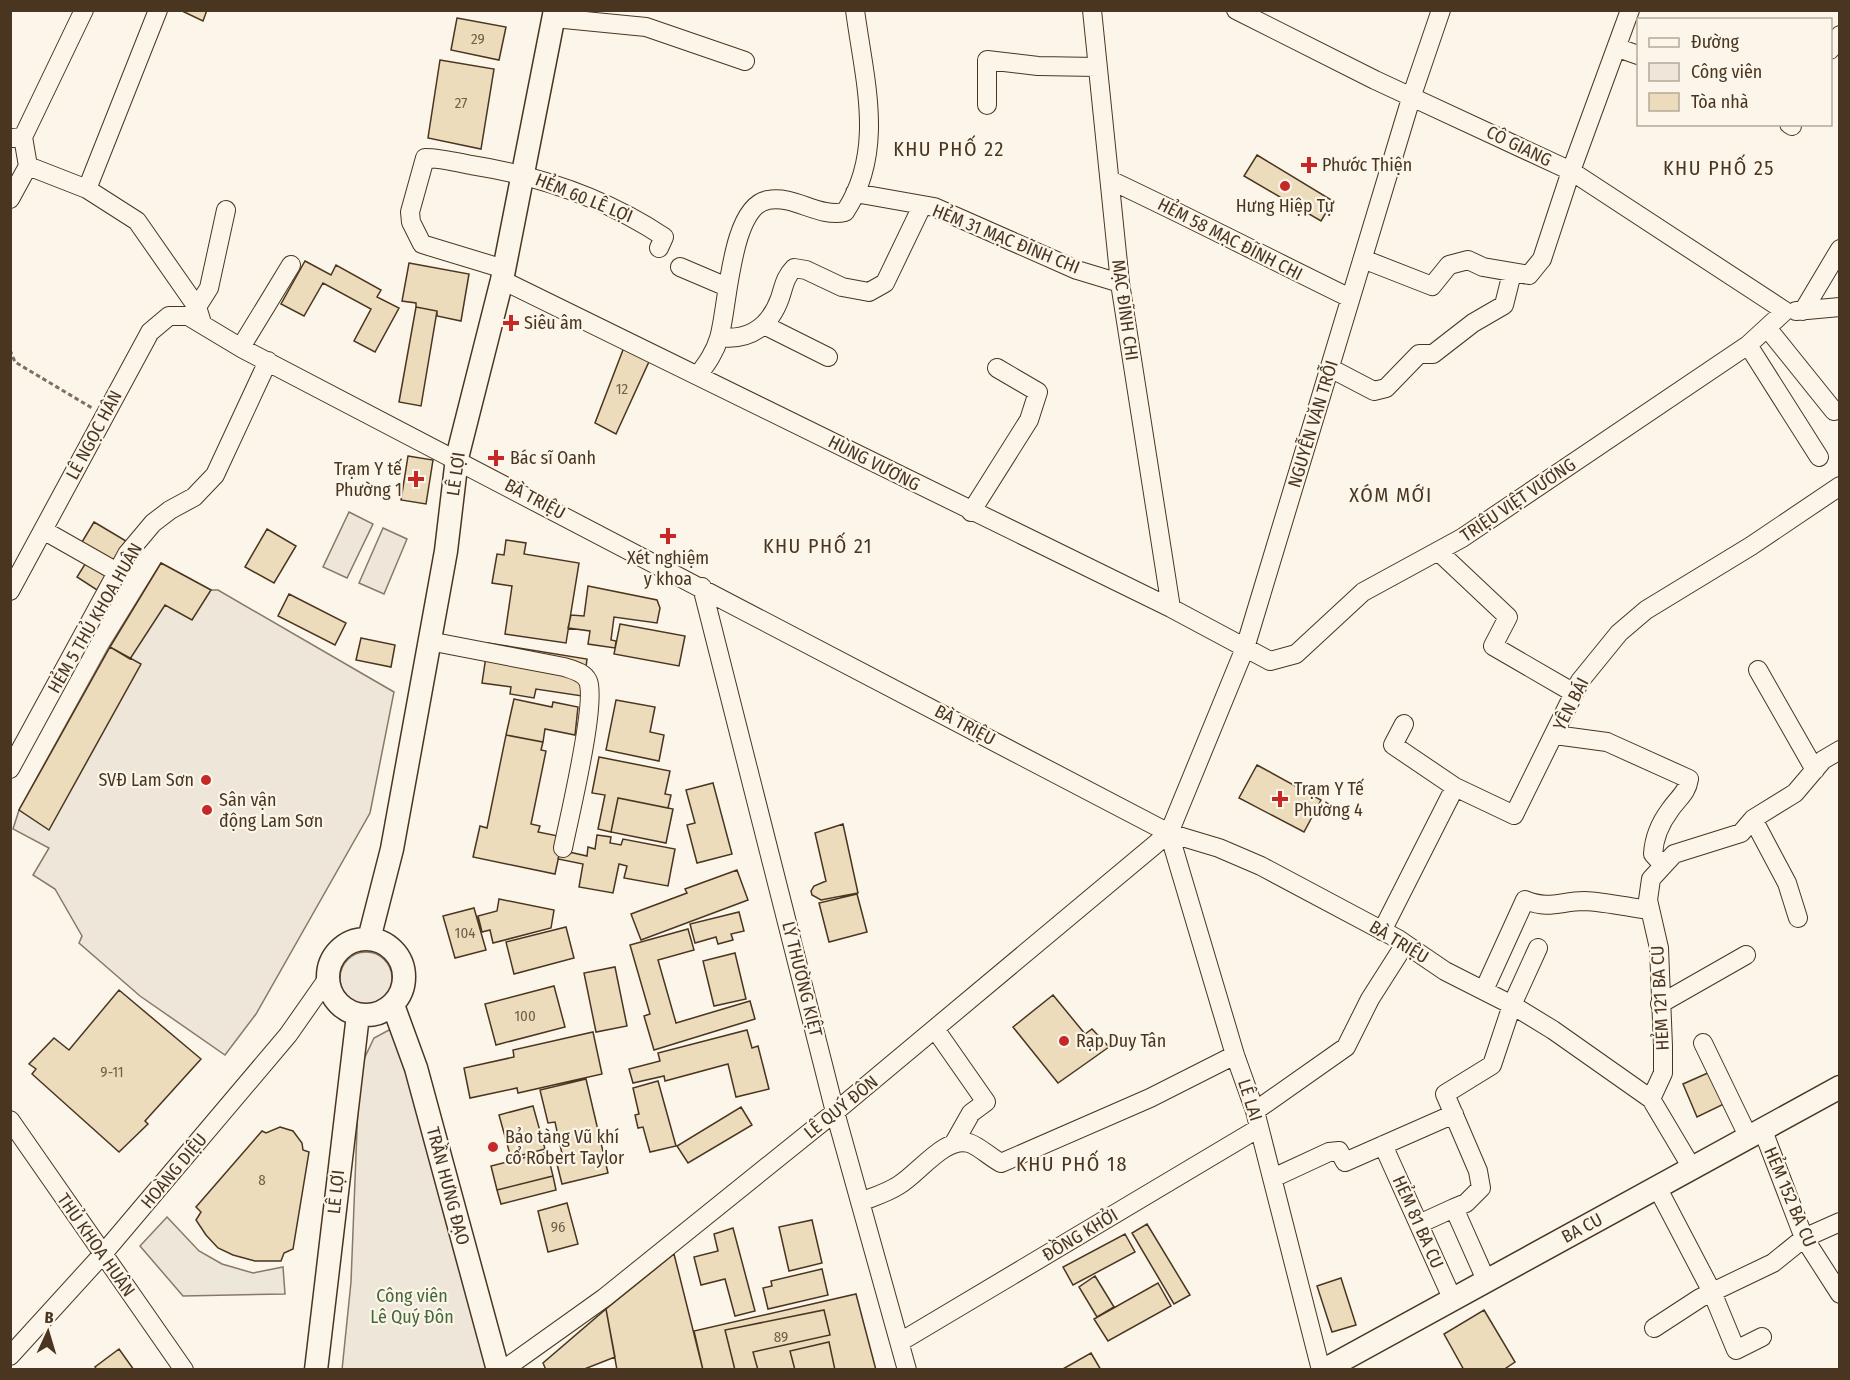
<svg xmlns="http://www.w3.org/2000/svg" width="1850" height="1380" viewBox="0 0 1850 1380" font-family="'Fira Sans Condensed',sans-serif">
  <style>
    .green { fill: #ede6d9; stroke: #887966; stroke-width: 1.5 }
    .parking { fill: #ede7d9; stroke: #887966; stroke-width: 1.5 }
    .building { fill: #ecdcbc; stroke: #4a3520; stroke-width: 1.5 }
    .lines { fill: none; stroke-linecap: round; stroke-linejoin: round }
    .minor-casing { stroke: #4a3520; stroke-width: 20 }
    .major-casing { stroke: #4a3520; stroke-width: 25 }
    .path { stroke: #7f6f5c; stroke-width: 3; stroke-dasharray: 4.5 3; stroke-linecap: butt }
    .minor { stroke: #fbf6e9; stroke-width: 18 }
    .major { stroke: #fbf6e9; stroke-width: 22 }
    .poi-dot { fill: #c62828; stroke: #fbf6e9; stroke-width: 2 }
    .labels { text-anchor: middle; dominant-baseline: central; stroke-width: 4.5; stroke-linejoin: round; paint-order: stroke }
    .number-label { font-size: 15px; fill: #725f47 }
    .street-label { font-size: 18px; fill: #4a3520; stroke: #fbf6e9 }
    .poi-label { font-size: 18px; fill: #4a3520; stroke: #fbf6e9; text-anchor: start }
    .park-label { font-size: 18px; fill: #436837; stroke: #fbf6e9 }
    .neighbourhood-label { font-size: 20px; letter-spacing: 1.5px; fill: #4a3520; stroke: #fbf6e9 }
  </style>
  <rect width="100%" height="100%" fill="#fbf6e9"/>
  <path class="green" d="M 349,512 L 373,524 L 347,578 L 323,567 Z
    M 383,528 L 407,539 L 384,594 L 359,583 Z
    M 161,563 L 211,590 L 218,590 L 394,692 L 370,813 L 256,1014 L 225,1055 L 140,996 L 79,943 L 82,936 L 55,889 L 33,875 L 49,848 L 13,829 L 19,810 L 109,647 Z
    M340 978a26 26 0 1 1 52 0a26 26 0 1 1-52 0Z
    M 389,1030 L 395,1030 L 488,1369 L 342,1370 L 351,1282 L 358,1104 L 364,1059 L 374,1038 Z"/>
  <path class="parking" d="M 167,1217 L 199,1251 L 222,1264 L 253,1273 L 283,1267 L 285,1294 L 183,1296 L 140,1246 Z"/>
  <path class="building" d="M 180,10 L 207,10 L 203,21 Z
    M 457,18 L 506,27 L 499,60 L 451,50 Z
    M 440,60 L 494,69 L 481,149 L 428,138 Z
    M 1257,155 L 1333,201 L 1321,221 L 1244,176 Z
    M 305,261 L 331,275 L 336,265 L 381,290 L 377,297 L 399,308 L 375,352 L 354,341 L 371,309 L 323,283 L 304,316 L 281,304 Z
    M 409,263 L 469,274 L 461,321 L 437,316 L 437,311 L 416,307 L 416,303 L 402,301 Z
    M 416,307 L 437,311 L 421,406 L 399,402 Z
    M 626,342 L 652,355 L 616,434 L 595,423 Z
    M 408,456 L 433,460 L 426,504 L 401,500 Z
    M 94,522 L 126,541 L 113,561 L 82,542 Z
    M 267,529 L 296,546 L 274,583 L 245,567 Z
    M 506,540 L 526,543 L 524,554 L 579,563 L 566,643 L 505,634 L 512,586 L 492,583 L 497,554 L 504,555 Z
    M 87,561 L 107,573 L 97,590 L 77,577 Z
    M 161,563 L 211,590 L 192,620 L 165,605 L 130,659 L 110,647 Z
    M 588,586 L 657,600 L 660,608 L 657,623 L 614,617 L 611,640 L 616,641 L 615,648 L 588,644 L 590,631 L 568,628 L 571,615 L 584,616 Z
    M 289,594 L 346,623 L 335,645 L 278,616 Z
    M 620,624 L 685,636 L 679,666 L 614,654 Z
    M 361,638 L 395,645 L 391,667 L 356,660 Z
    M 488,643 L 587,659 L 582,696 L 536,689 L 534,698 L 510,694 L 511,687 L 482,683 Z
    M 110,647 L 141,664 L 49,830 L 19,810 Z
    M 514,699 L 552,707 L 553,702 L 578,707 L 575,735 L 545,729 L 543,742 L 506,735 Z
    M 616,700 L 655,707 L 650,732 L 664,735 L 659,761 L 606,750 Z
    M 506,735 L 543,742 L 541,750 L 546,751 L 531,824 L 540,826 L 538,832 L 563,837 L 555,874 L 473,857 L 480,826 L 487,828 Z
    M 599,757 L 670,771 L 665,794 L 671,795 L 668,808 L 618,798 L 611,832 L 598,829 L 605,795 L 592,793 Z
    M 1257,765 L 1321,800 L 1304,832 L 1239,798 Z
    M 713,783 L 732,854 L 697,863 L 687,825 L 695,823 L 686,790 Z
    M 618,798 L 673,809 L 666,843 L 611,832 Z
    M 843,824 L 858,893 L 821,900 L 812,895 L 811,891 L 814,886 L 826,881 L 815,833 Z
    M 597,835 L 611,837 L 610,843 L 621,845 L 623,839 L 675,849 L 668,886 L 624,878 L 627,866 L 619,864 L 613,893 L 579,887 L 583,864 L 558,859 L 560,850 L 587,856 L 588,847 L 595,849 Z
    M 737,870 L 748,900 L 641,940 L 631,914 L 687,893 L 685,889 Z
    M 857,894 L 867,932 L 829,942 L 819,903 Z
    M 499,899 L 554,910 L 551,928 L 493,943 L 490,930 L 482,932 L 478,916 L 497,911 Z
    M 474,908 L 486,950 L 455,958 L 443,916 Z
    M 739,912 L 744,931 L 731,934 L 733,940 L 718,944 L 716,937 L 695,943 L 690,924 Z
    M 566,927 L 574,958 L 514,974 L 506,942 Z
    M 688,929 L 694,950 L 658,960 L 676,1023 L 750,1001 L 755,1019 L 654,1050 L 644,1016 L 650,1014 L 630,945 Z
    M 735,953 L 746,999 L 714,1006 L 703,961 Z
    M 615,967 L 627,1026 L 596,1032 L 584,973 Z
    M 554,986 L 565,1027 L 496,1045 L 485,1004 Z
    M 119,990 L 201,1059 L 145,1121 L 148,1124 L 119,1152 L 32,1074 L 36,1069 L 29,1064 L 54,1038 L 69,1050 Z
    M 1053,995 L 1085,1034 L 1092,1029 L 1109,1047 L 1058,1083 L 1013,1027 Z
    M 747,1030 L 752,1048 L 758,1046 L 769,1089 L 736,1097 L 728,1064 L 665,1081 L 664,1076 L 633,1083 L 629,1069 L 660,1061 L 658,1053 Z
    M 593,1032 L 602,1074 L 518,1093 L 517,1088 L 470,1098 L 464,1068 L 514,1057 L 513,1050 Z
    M 1710,1072 L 1726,1103 L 1697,1117 L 1683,1084 Z
    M 586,1079 L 608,1173 L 562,1184 L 556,1160 L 563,1158 L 555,1122 L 548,1123 L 540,1090 Z
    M 658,1081 L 676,1146 L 650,1152 L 643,1127 L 638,1128 L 635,1115 L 639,1114 L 633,1088 Z
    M 533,1106 L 545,1149 L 511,1158 L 499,1115 Z
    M 741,1107 L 752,1125 L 688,1163 L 677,1146 Z
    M 280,1127 L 293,1131 L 302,1143 L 303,1150 L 309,1152 L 293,1249 L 284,1253 L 281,1261 L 255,1261 L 233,1255 L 218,1248 L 206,1235 L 196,1220 L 201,1212 L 196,1207 L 262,1131 L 266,1133 Z
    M 547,1152 L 553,1176 L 497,1190 L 491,1166 Z
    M 553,1176 L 556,1190 L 501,1204 L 497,1190 Z
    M 567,1203 L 578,1244 L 548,1252 L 538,1211 Z
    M 812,1220 L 822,1263 L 789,1271 L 779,1227 Z
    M 1147,1224 L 1190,1295 L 1174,1304 L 1132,1233 Z
    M 733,1228 L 755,1311 L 735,1316 L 725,1279 L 701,1285 L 694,1257 L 718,1251 L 714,1234 Z
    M 1125,1234 L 1135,1252 L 1073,1285 L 1063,1267 Z
    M 674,1254 L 703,1370 L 617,1370 L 606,1309 Z
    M 822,1269 L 828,1295 L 768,1309 L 763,1288 L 772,1286 L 771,1281 Z
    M 1095,1276 L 1114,1307 L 1097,1317 L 1079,1287 Z
    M 1341,1278 L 1356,1325 L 1332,1332 L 1317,1286 Z
    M 1158,1283 L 1171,1306 L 1108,1341 L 1094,1319 Z
    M 856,1294 L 876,1370 L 703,1370 L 694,1331 Z
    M 606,1309 L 615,1357 L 582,1370 L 546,1370 L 543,1363 Z
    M 824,1310 L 830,1335 L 753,1352 L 758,1370 L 735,1370 L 725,1330 Z
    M 1484,1310 L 1515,1362 L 1503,1370 L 1464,1370 L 1444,1334 Z
    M 829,1342 L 835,1370 L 795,1370 L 790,1351 Z
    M 119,1349 L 134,1370 L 97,1370 L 95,1367 Z
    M 1091,1353 L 1101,1370 L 1061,1370 Z"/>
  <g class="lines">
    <defs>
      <path id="minor" d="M 1092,10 L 1120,283 L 1171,608
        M 1236,10 L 1375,80 L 1571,171 L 1785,311
        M 554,18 L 646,27 L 745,61
        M 1618,48 L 1638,55
        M 1830,50 L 1840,35
        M 987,105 L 987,60 L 1038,66 L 1097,67
        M 1789,124 L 1792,126
        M 23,137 L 84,10
        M 28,166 L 87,189 L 137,221 L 197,307 L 202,323
        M 1110,180 C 1191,218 1270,259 1350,298
        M 87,189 L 158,10
        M 855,193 L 934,207 L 1077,270 L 1120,283
        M 10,199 L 28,166 L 23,137 L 12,138
        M 1363,259 L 1432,286 L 1449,265 L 1468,260 L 1483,267 L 1529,275 L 1542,259 L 1571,171 L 1630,10
        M 680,267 L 727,287
        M 504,269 L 422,244 L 411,222 L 410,212 L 425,158 C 440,158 456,162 471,165 C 541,176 605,198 664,237 L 659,248
        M 502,280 L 1171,608 L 1270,661 L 1296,654 L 1363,592 L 1462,538 L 1748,345 L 1785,311
        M 197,307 L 209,288 L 226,210
        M 1796,311 L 1840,307
        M 1803,311 L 1840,249
        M 766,326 L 828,357
        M 1768,329 L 1834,411
        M 720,337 C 750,341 770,326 780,298 C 784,286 785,277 794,268 L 806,270 L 842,287 L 869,292 L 885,283 L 922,206
        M 1748,345 L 1819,457
        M 241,347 L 291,265
        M 1330,368 L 1374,391 L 1386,388 L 1419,354 L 1433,354 L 1473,323 L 1504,305 L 1512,273
        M 699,374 C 707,363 715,352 719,338 C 728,309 730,206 768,200 C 795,195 818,218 845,212 C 886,150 864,79 855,10
        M 971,512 L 1029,420 L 1038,392 L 997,368
        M 43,530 L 117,572
        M 1439,552 L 1508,617 L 1493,646 L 1574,693
        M 702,587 L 835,1112 L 907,1370
        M 10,591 L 150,332 L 169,316 L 188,316 L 243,349 L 1169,833 L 1219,848 L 1261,866 L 1398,939 L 1445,971 L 1512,1005 L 1553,1030 L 1651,1099 L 1692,1168
        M 429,641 L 564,667 C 573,670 584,672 588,681 C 597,703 569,818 563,848
        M 1758,670 L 1815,770
        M 1404,724 L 1393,745 L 1455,787
        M 1555,735 L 1607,742 L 1689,779 C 1687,793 1678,798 1670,810 C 1661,822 1654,838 1653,854 L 1663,865
        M 10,769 L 127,554 L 153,523 L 170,510 L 194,497 L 215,475 L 268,361
        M 1753,819 L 1787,883 L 1798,918
        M 1169,833 L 1235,1055 L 1255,1111 L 1321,1370
        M 1382,931 L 1455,787 L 1514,815 L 1580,681 L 1619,633 L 1646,610 L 1751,546 L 1840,486
        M 1484,990 L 1525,900 C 1549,910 1561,901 1584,901 C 1606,902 1627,907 1649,910
        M 1660,1004 L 1746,955
        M 935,1029 L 986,1102 L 971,1113 L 954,1143
        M 1703,1043 L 1748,1136
        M 1651,1099 L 1663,1073 L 1663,1046 L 1659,948 L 1648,900 L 1651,879 L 1674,854 L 1741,833 L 1753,819 L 1795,793 L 1823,760 L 1840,750
        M 1255,1111 L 1346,1047 L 1370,999 L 1405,944
        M 10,1120 L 184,1370
        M 1762,1128 L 1804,1238 L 1840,1294
        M 1383,1145 L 1452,1298
        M 1273,1178 L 1329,1152 L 1339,1151 L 1345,1162 L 1454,1114
        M 1657,1187 L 1712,1292 L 1736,1350 L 1762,1337
        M 860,1202 C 873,1197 887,1193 899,1185 C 919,1173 945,1136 969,1143 C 979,1146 991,1158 1001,1163 L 1150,1098 L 1235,1055
        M 1419,1224 L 1454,1208
        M 1486,1280 L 1454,1208 L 1466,1203 L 1481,1188 L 1478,1171 L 1445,1094 L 1492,1065 L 1512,1005 L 1538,948
        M 1654,1328 L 1700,1298 L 1773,1263 L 1804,1238 L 1840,1222
        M 900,1342 L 1259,1128
        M 10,1356 L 102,1255 L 288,1035 L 328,978
        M 503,1370 L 604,1298 L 835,1112 L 1169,833 L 1245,648 L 1412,95 L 1441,10"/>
      <path id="major" d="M328 977a38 38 0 1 1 76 0a38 38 0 1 1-76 0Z
        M 369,939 L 392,849 L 446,551 L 457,458 L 502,280 L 555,10
        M 393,1005 L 416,1068 L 498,1370
        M 316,1370 L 358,1015
        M 1324,1370 L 1840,1087"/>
    </defs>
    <use href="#minor" class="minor-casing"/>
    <use href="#major" class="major-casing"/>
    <path class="path" d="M 10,350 L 15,362 L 92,408"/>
    <use href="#minor" class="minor"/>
    <use href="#major" class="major"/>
  </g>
  <g class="poi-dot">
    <path d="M1306 156h6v6h6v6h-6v6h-6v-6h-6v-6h6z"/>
    <circle cx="1285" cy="186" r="6"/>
    <path d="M508 314h6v6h6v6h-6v6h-6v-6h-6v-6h6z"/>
    <path d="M493 449h6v6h6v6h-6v6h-6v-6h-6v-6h6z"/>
    <path d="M413 470h6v6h6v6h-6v6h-6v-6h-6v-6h6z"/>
    <path d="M665 527h6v6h6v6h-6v6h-6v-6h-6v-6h6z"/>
    <circle cx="206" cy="780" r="6"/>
    <path d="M1277 790h6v6h6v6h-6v6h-6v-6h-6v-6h6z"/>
    <circle cx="207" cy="810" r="6"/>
    <circle cx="1064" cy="1041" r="6"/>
    <circle cx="493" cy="1147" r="6"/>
  </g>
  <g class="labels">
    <g class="number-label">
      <text x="478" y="39">29</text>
      <text x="461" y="103">27</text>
      <text x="622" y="389">12</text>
      <text x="465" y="933">104</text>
      <text x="525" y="1016">100</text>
      <text x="112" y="1072">9-11</text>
      <text x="262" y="1180">8</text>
      <text x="558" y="1227">96</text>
      <text x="781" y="1337">89</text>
    </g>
    <g class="street-label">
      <text transform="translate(1519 146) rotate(26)">CÔ GIANG</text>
      <text transform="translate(584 198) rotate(22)">HẺM 60 LÊ LỢI</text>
      <text transform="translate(1006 239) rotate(22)">HẺM 31 MẠC ĐĨNH CHI</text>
      <text transform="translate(1230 239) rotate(27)">HẺM 58 MẠC ĐĨNH CHI</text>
      <text transform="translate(1125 310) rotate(82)">MẠC ĐĨNH CHI</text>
      <text transform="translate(1313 424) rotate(-73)">NGUYỄN VĂN TRỖI</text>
      <text transform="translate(94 435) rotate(-62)">LÊ NGỌC HÂN</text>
      <text transform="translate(874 463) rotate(27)">HÙNG VƯƠNG</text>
      <text transform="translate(456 474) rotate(-82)">LÊ LỢI</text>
      <text transform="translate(535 499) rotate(28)">BÀ TRIỆU</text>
      <text transform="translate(1518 500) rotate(-34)">TRIỆU VIỆT VƯƠNG</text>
      <text transform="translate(95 618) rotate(-60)">HẺM 5 THỦ KHOA HUÂN</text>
      <text transform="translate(1571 704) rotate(-63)">YÊN BÁI</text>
      <text transform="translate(965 725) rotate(28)">BÀ TRIỆU</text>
      <text transform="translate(1399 942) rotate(31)">BÀ TRIỆU</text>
      <text transform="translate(802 979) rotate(76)">LÝ THƯỜNG KIỆT</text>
      <text transform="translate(1660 998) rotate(-93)">HẺM 121 BA CU</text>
      <text transform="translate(1250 1100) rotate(72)">LÊ LAI</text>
      <text transform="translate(841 1107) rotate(-39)">LÊ QUÝ ĐÔN</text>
      <text transform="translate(174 1171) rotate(-50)">HOÀNG DIỆU</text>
      <text transform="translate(448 1186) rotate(75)">TRẦN HƯNG ĐẠO</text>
      <text transform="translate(336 1192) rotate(-84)">LÊ LỢI</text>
      <text transform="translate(1790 1197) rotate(67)">HẺM 152 BA CU</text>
      <text transform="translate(1418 1222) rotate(66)">HẺM 81 BA CU</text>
      <text transform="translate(1582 1228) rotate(-28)">BA CU</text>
      <text transform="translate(1080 1235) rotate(-31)">ĐỒNG KHỞI</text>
      <text transform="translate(96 1245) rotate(55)">THỦ KHOA HUÂN</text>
    </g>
    <g class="poi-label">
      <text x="1322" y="165">Phước Thiện</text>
      <text x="1285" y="206" text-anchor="middle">Hưng Hiệp Tự</text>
      <text x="524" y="323">Siêu âm</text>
      <text x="510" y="458">Bác sĩ Oanh</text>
      <text x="402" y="469" text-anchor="end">Trạm Y tế<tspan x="402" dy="21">Phường 1</tspan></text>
      <text x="668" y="558" text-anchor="middle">Xét nghiệm<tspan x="668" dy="21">y khoa</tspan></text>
      <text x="194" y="780" text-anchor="end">SVĐ Lam Sơn</text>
      <text x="1294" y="789">Trạm Y Tế<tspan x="1294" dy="21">Phường 4</tspan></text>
      <text x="219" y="800">Sân vận<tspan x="219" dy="21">động Lam Sơn</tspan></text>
      <text x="1076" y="1041">Rạp Duy Tân</text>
      <text x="505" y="1137">Bảo tàng Vũ khí<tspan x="505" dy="21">cổ Robert Taylor</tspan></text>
    </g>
    <g class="park-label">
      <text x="412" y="1296">Công viên<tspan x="412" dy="21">Lê Quý Đôn</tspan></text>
    </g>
    <g class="neighbourhood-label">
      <text x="949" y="149">KHU PHỐ 22</text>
      <text x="1719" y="168">KHU PHỐ 25</text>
      <text x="1391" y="495">XÓM MỚI</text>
      <text x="818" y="546">KHU PHỐ 21</text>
      <text x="1072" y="1164">KHU PHỐ 18</text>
    </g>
  </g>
  <rect width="1850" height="1380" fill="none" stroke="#4a3520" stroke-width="24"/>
  <rect x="1637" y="18" width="195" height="108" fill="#fbf6e9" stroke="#b4a999" stroke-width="1.5"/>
  <rect x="1649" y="38" width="30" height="9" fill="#fbf6e9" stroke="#b4a999" stroke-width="1.5"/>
  <text x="1691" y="48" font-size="18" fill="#4a3520">Đường</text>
  <rect x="1649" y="63" width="30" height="18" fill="#ede6d9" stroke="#b4a999" stroke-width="1.5"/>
  <text x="1691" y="78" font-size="18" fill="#4a3520">Công viên</text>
  <rect x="1649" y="93" width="30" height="18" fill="#ecdcbc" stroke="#b4a999" stroke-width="1.5"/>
  <text x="1691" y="108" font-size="18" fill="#4a3520">Tòa nhà</text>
  <g transform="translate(48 1332) rotate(4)" stroke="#fbf6e9" stroke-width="4.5" paint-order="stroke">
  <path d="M0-4.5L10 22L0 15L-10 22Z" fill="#4a3520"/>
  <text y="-9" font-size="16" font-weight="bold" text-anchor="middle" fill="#4a3520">B</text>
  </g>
</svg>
